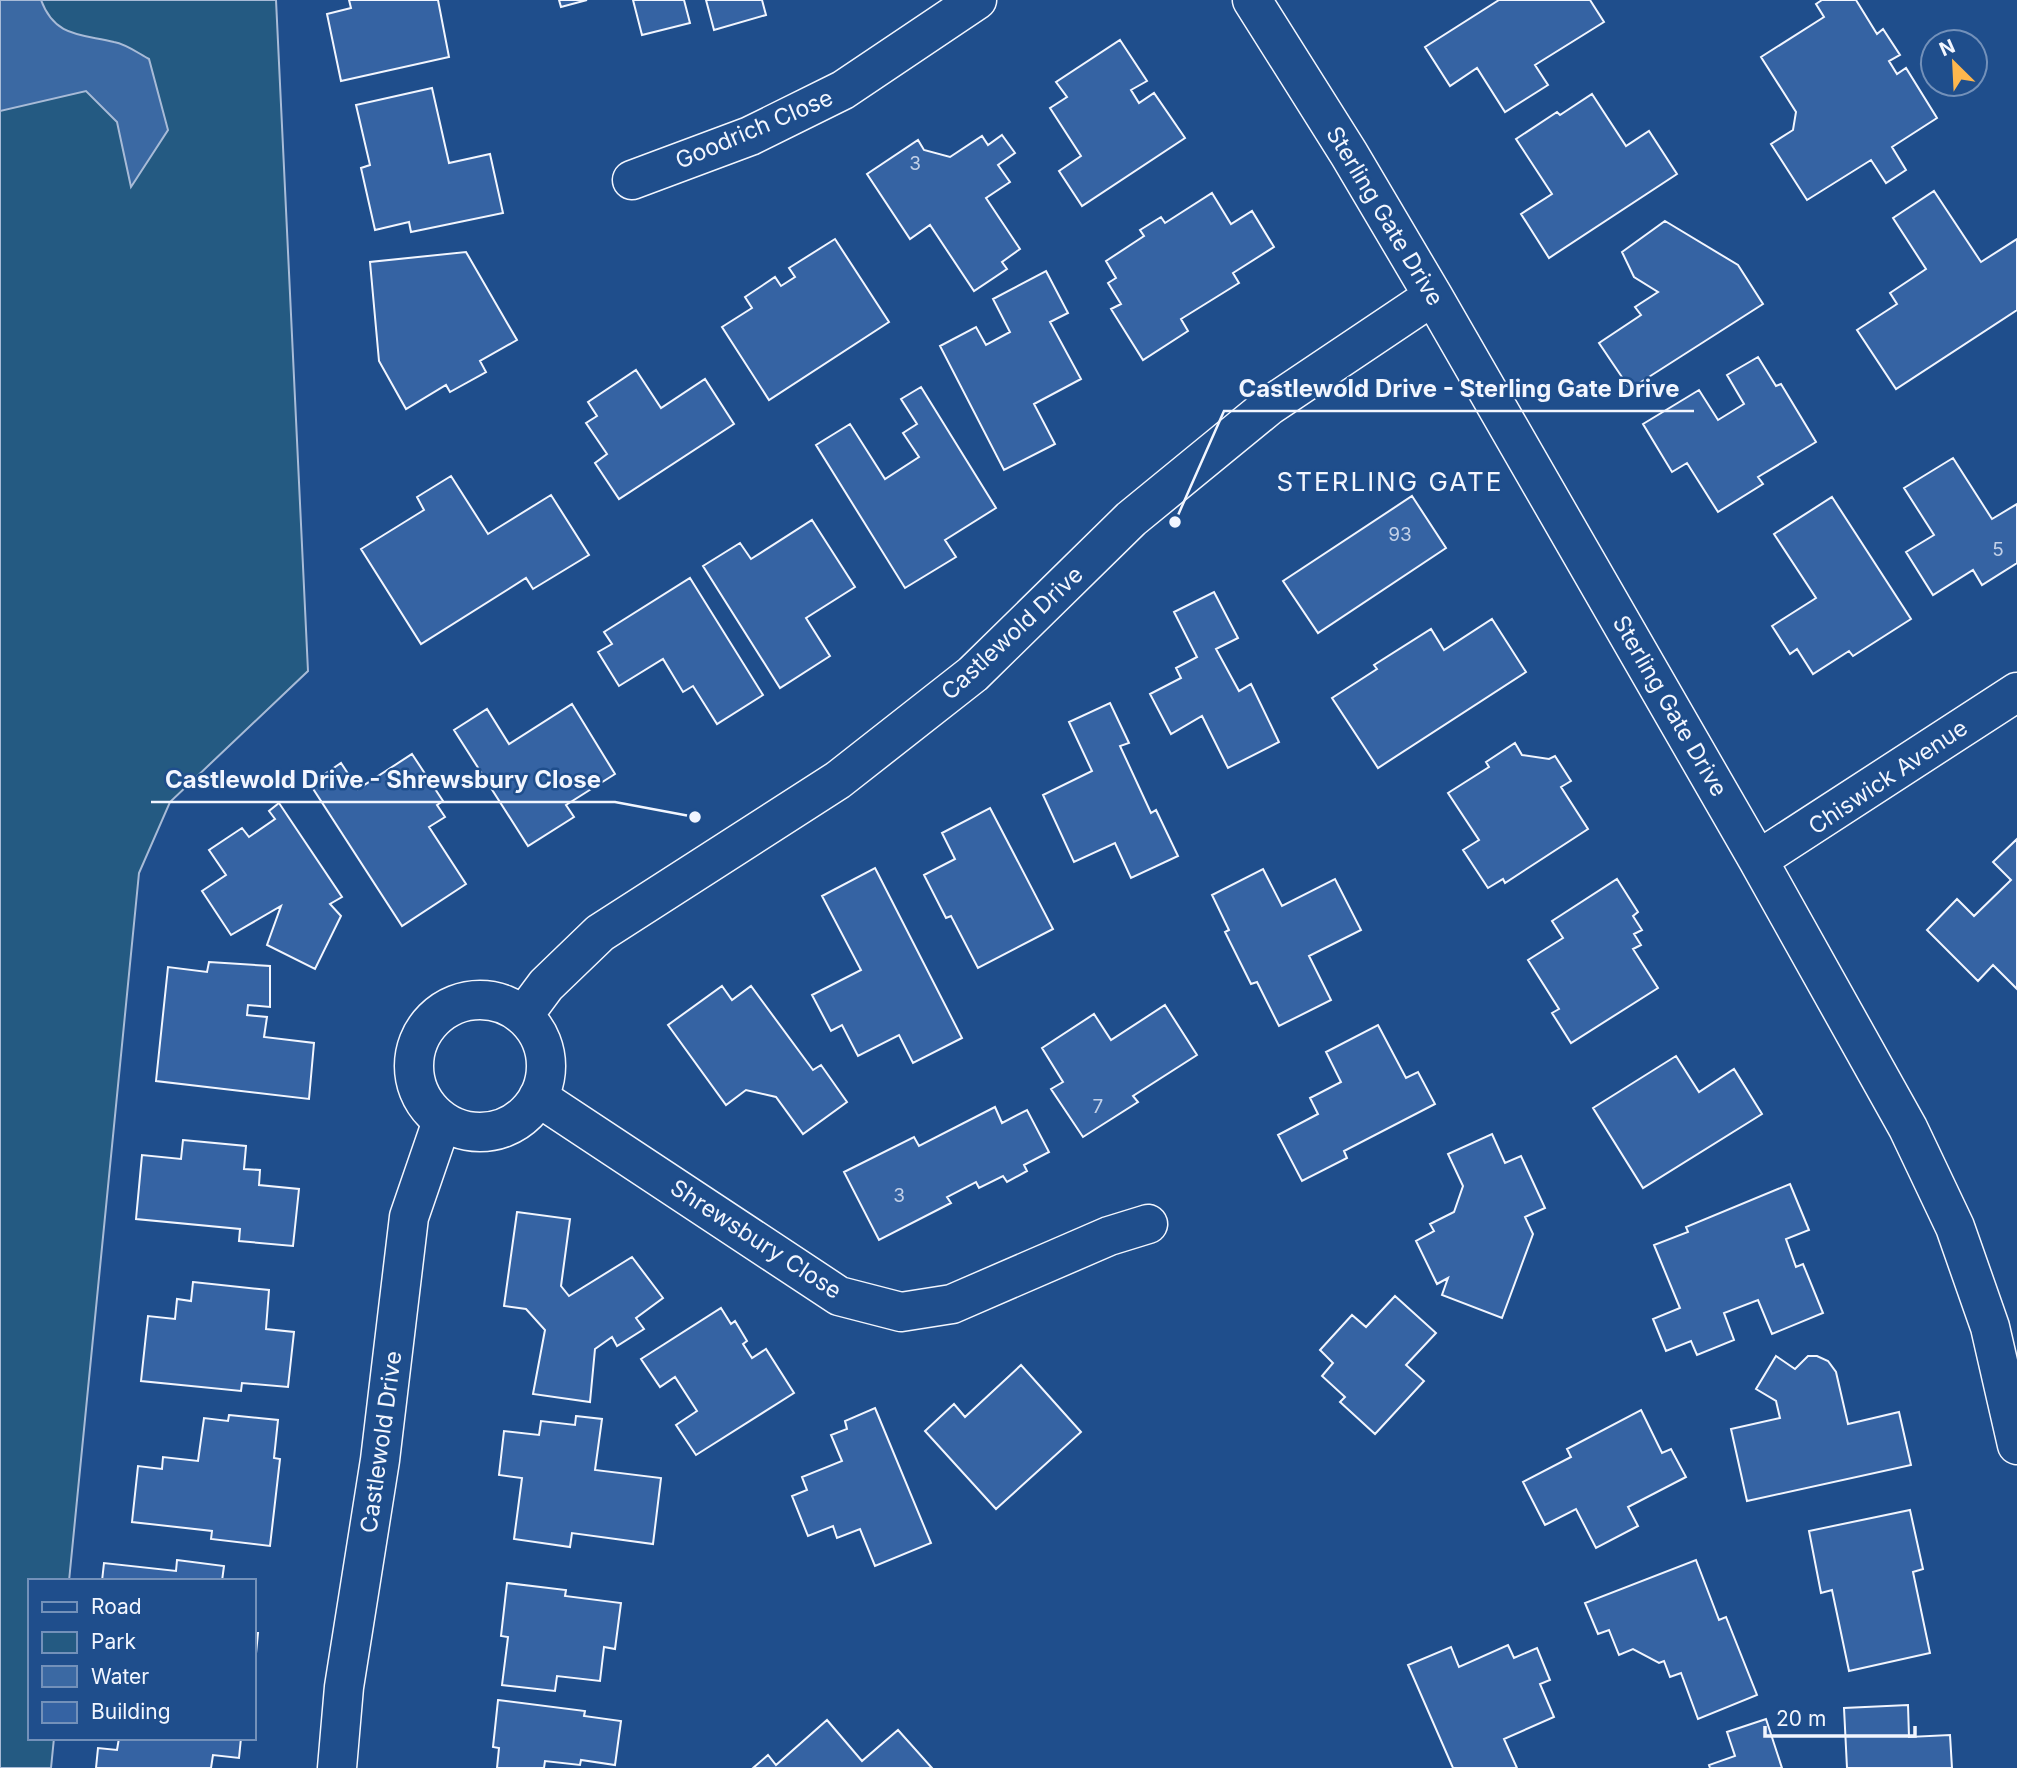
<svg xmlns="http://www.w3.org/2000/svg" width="2017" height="1768" viewBox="0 0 2017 1768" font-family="Inter,sans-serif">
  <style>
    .green { fill: #245a82; stroke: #a8bbd7; stroke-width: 2 }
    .water { fill: #3b69a3; stroke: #a8bbd7; stroke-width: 2 }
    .building { fill: #3563a3; stroke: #f2f6ff; stroke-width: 2 }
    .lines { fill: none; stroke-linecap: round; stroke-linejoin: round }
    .minor-casing { stroke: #f2f6ff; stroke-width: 41 }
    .minor { stroke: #1f4e8c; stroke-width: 38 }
    .labels { text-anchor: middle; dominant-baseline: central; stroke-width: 5; stroke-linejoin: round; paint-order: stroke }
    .number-label { font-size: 19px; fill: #c3d1e8 }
    .street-label { font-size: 23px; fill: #f2f6ff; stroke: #1f4e8c }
    .quarter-label { font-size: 26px; letter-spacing: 2px; fill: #f2f6ff; stroke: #1f4e8c }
    .leader { fill: none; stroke: #f2f6ff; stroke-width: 2.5 }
    .callout-dot { fill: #f2f6ff; stroke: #1f4e8c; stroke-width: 2.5 }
    .callout-label { font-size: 24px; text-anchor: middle; font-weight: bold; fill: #f2f6ff; stroke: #1f4e8c; stroke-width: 5; stroke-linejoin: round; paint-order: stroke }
  </style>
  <rect width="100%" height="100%" fill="#1f4e8c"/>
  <path class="green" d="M 0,0 L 276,0 L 308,671 L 170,802 L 139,873 L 69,1581 L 30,1581 L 30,1738 L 54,1738 L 51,1768 L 0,1768 Z"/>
  <path class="water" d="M 0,0 L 41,0 C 55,38 82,34 114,42 C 126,44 138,53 149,59 L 168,130 L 131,187 L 117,122 L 86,91 L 0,111 Z"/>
  <path class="building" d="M 349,0 L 438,0 L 449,57 L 341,81 L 327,14 L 351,8 Z
    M 559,0 L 587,0 L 561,7 Z
    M 633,0 L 684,0 L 690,23 L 642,35 Z
    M 706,0 L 762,0 L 766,15 L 714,30 Z
    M 1499,0 L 1590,0 L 1604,22 L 1535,65 L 1548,85 L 1505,112 L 1477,68 L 1450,86 L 1425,47 Z
    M 1822,0 L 1856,0 L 1877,34 L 1883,29 L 1900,55 L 1889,61 L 1897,74 L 1906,68 L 1937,118 L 1892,147 L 1906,170 L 1886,183 L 1871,160 L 1807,200 L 1771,144 L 1793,130 L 1796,112 L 1761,57 L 1824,17 L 1816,4 Z
    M 1120,40 L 1147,81 L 1131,90 L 1139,103 L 1154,93 L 1185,138 L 1082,206 L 1059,171 L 1081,156 L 1050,108 L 1067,97 L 1056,82 Z
    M 432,88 L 449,163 L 490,154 L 503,213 L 411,232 L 409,222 L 375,230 L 361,168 L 370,165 L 356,105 Z
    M 1592,94 L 1626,146 L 1649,131 L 1677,174 L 1549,258 L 1521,214 L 1552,194 L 1516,139 L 1557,112 L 1560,115 Z
    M 1002,135 L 1015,153 L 998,165 L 1010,182 L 986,198 L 1020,249 L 1002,262 L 1007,269 L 974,291 L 930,225 L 910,239 L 867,174 L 918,140 L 924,150 L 950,157 L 982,136 L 988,145 Z
    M 1934,191 L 1981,262 L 2017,239 L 2017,310 L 1896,389 L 1857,330 L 1897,304 L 1890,293 L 1926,269 L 1893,218 Z
    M 1212,193 L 1231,224 L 1252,211 L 1274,247 L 1233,273 L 1239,283 L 1181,319 L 1188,331 L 1143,360 L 1111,309 L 1121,304 L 1108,283 L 1116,278 L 1106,261 L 1144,236 L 1140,230 L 1161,217 L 1165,223 Z
    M 1665,221 L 1738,265 L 1763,304 L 1630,389 L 1599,343 L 1641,315 L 1635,307 L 1658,292 L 1634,277 L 1622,252 Z
    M 835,239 L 889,322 L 769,400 L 722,327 L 752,308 L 745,297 L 775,277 L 781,286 L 795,277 L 789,268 Z
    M 466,252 L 517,340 L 480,361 L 486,372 L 450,392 L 446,385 L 406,409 L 379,361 L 370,262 Z
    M 1046,271 L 1068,313 L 1050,322 L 1081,379 L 1034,404 L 1055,444 L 1004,470 L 940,346 L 976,327 L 986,345 L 1010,332 L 993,299 Z
    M 1758,357 L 1776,386 L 1781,384 L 1816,442 L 1758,477 L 1763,484 L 1718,512 L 1687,463 L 1672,472 L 1643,424 L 1699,390 L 1718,420 L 1744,404 L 1727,375 Z
    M 636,370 L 661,408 L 705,379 L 734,424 L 619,499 L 595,463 L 607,454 L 586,423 L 597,416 L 588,402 Z
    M 921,387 L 996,508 L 945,540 L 956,557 L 905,588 L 816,445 L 850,424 L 885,479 L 919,457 L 903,433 L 917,424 L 901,399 Z
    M 1953,458 L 1992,519 L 2017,504 L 2017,563 L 1982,585 L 1973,570 L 1933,595 L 1906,552 L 1934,535 L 1904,488 Z
    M 451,476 L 488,534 L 551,495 L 589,555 L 533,589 L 526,578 L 421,644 L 361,549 L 424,510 L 417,497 Z
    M 1412,496 L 1446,548 L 1318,633 L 1283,581 Z
    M 1832,497 L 1911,619 L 1853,656 L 1849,651 L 1813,674 L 1797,649 L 1790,654 L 1772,626 L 1816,598 L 1774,534 Z
    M 812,520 L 855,587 L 806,618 L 830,656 L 780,688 L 703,566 L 740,543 L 751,559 Z
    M 690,578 L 763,695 L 717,724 L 693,686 L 683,692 L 663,659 L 619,686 L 598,652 L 612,644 L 604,632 Z
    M 1214,592 L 1238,638 L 1216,649 L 1239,691 L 1251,684 L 1279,742 L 1228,768 L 1202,716 L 1171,734 L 1150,694 L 1181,678 L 1176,668 L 1197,657 L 1174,612 Z
    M 1492,619 L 1526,672 L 1378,768 L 1332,698 L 1377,669 L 1374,665 L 1431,629 L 1444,650 Z
    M 1110,703 L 1129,743 L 1120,746 L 1151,813 L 1156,810 L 1178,856 L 1131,878 L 1115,843 L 1074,862 L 1043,795 L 1092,771 L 1069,722 Z
    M 572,704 L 615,774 L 566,805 L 574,817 L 528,846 L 454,730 L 487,709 L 509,744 Z
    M 1515,743 L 1522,755 L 1549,759 L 1555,756 L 1571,781 L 1561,787 L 1588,829 L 1505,883 L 1503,879 L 1488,888 L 1463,850 L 1479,840 L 1448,793 L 1489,767 L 1486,762 Z
    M 412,754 L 443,801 L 437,805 L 445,817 L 429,827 L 466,884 L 402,926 L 310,784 L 341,763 L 358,789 Z
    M 279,803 L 342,897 L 330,904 L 341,916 L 315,969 L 267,945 L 281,906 L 231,935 L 202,891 L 226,875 L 209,850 L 242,828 L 249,837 L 275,819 L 269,811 Z
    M 990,808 L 1053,929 L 978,968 L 951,916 L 946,918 L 924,875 L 955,859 L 942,833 Z
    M 2017,839 L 2017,989 L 1993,965 L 1978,981 L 1927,930 L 1957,899 L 1974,916 L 2011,880 L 1993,862 Z
    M 875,868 L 962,1038 L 913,1063 L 899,1035 L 858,1056 L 842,1025 L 831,1031 L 812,995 L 861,970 L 822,896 Z
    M 1263,869 L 1282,906 L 1335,879 L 1361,930 L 1309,956 L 1331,1000 L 1279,1026 L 1257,982 L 1251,984 L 1225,932 L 1229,930 L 1212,895 Z
    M 1617,879 L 1638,912 L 1633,916 L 1642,930 L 1634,934 L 1641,945 L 1633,949 L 1658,988 L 1571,1043 L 1552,1013 L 1559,1009 L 1528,960 L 1563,938 L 1552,921 Z
    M 209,962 L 270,966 L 270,1007 L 248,1005 L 247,1015 L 267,1017 L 264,1037 L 314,1043 L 309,1099 L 156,1081 L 168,967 L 207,972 Z
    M 722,986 L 732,1000 L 751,986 L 813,1070 L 821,1065 L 847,1102 L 803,1134 L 776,1097 L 746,1090 L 726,1105 L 668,1025 Z
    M 1165,1005 L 1197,1055 L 1133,1096 L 1138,1102 L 1083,1137 L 1051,1089 L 1063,1082 L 1042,1048 L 1094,1014 L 1111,1040 Z
    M 1378,1025 L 1406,1078 L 1418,1072 L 1435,1104 L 1344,1151 L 1347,1158 L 1302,1181 L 1278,1135 L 1318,1114 L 1310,1098 L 1341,1082 L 1326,1052 Z
    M 1676,1056 L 1699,1092 L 1734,1069 L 1762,1114 L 1643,1188 L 1593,1108 Z
    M 995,1107 L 1002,1123 L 1027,1110 L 1049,1152 L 1024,1165 L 1027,1171 L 1007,1182 L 1003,1176 L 979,1188 L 976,1182 L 947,1197 L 951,1203 L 879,1240 L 844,1172 L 914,1137 L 919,1146 Z
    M 1492,1134 L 1505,1163 L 1521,1156 L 1545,1208 L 1525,1217 L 1533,1234 L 1502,1318 L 1442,1295 L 1448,1278 L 1437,1284 L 1416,1241 L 1434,1231 L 1430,1224 L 1454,1212 L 1463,1186 L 1448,1154 Z
    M 183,1140 L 246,1146 L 244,1169 L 260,1170 L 259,1185 L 299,1189 L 293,1246 L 239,1241 L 240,1229 L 136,1219 L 142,1155 L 181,1159 Z
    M 1790,1184 L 1809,1230 L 1786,1239 L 1796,1267 L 1803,1264 L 1823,1313 L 1772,1334 L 1758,1300 L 1724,1313 L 1734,1340 L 1697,1355 L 1691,1341 L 1666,1351 L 1653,1319 L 1680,1308 L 1654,1245 L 1688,1232 L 1686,1227 Z
    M 517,1212 L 570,1219 L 561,1286 L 569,1296 L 632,1257 L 663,1298 L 636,1318 L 644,1329 L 617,1346 L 612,1337 L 595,1349 L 590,1402 L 533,1394 L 545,1330 L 526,1309 L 504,1306 Z
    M 193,1282 L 269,1290 L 266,1329 L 294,1332 L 288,1387 L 242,1383 L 241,1391 L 141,1381 L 148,1316 L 175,1319 L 177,1299 L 191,1301 Z
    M 1395,1296 L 1436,1333 L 1406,1365 L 1424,1381 L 1375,1434 L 1340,1402 L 1345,1397 L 1322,1376 L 1333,1363 L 1320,1350 L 1352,1315 L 1366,1327 Z
    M 721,1308 L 731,1324 L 735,1321 L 747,1341 L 743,1344 L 752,1358 L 766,1349 L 794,1393 L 696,1455 L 676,1425 L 697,1411 L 675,1377 L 660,1387 L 641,1359 Z
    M 1776,1356 L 1795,1369 L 1808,1356 L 1817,1356 L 1828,1361 L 1836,1372 L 1848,1424 L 1899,1412 L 1911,1465 L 1747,1501 L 1731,1429 L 1780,1418 L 1776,1401 L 1756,1389 Z
    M 1021,1365 L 1081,1432 L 996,1509 L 925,1431 L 954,1404 L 965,1417 Z
    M 875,1408 L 931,1543 L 875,1566 L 860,1529 L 837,1538 L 833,1526 L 808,1536 L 792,1496 L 807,1490 L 802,1477 L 842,1461 L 831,1435 L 847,1429 L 845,1421 Z
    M 1641,1410 L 1662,1453 L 1671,1449 L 1686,1477 L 1628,1507 L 1638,1526 L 1596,1548 L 1576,1509 L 1545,1525 L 1523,1482 L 1571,1457 L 1567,1449 Z
    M 229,1415 L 278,1420 L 274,1458 L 280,1459 L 270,1546 L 211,1539 L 212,1531 L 132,1522 L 138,1466 L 162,1469 L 163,1457 L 198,1461 L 204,1418 L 228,1421 Z
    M 576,1416 L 602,1419 L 595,1470 L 661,1478 L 653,1544 L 572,1533 L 570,1547 L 514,1539 L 522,1478 L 499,1475 L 504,1431 L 539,1435 L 541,1421 L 575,1425 Z
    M 1910,1510 L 1923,1569 L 1913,1572 L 1930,1653 L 1849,1671 L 1832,1590 L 1821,1593 L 1809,1531 Z
    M 177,1560 L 224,1566 L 222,1581 L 102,1581 L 104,1563 L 176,1571 Z
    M 1696,1560 L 1719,1620 L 1726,1617 L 1757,1695 L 1698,1719 L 1681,1673 L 1670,1677 L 1664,1661 L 1659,1663 L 1633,1649 L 1619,1655 L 1609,1630 L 1598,1634 L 1585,1603 Z
    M 507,1583 L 566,1590 L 565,1596 L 621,1603 L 615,1649 L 604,1647 L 600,1681 L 557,1676 L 555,1691 L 502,1685 L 508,1637 L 501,1636 Z
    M 254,1633 L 258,1633 L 254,1674 Z
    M 1508,1645 L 1514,1658 L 1537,1648 L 1550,1680 L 1540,1684 L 1554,1717 L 1504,1739 L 1517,1768 L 1453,1768 L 1408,1665 L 1451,1647 L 1459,1667 Z
    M 498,1700 L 585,1711 L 584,1716 L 621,1721 L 615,1765 L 581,1760 L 580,1765 L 545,1761 L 544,1768 L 497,1768 L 499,1748 L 493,1747 Z
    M 1908,1705 L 1909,1737 L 1950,1735 L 1952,1768 L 1847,1768 L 1844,1708 Z
    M 1766,1719 L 1782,1768 L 1710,1768 L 1709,1765 L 1735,1756 L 1727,1732 Z
    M 827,1720 L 862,1761 L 898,1730 L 932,1768 L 753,1768 L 768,1755 L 776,1765 Z
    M 119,1738 L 241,1738 L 239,1758 L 213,1755 L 211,1768 L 96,1768 L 98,1748 L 117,1750 Z"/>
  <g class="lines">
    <defs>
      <path id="minor" d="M 1252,0 L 1349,154 L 1433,296 L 1758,860 L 1908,1128 L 1955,1227 L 1990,1327 L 2017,1445
        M 632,180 L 750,136 L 843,90 L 977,0
        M 1758,860 L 2017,692
        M414 1066a66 66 0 1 1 132 0a66 66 0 1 1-132 0Z
        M 523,1016 L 546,985 L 600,933 L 838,780 L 973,674 L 1131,519 L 1269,406 L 1433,296
        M 538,1097 L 839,1296 L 901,1312 L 952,1304 L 1109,1236 L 1148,1224
        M 337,1768 L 344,1687 L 380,1460 L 409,1217 L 442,1121"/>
    </defs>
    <use href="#minor" class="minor-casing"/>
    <use href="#minor" class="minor"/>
  </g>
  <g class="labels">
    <g class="number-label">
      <text x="915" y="163">3</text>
      <text x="1400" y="534">93</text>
      <text x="1998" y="549">5</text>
      <text x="1098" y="1106">7</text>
      <text x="899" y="1195">3</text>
    </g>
    <g class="street-label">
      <text transform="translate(754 129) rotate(-23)">Goodrich Close</text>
      <text transform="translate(1385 216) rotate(59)">Sterling Gate Drive</text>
      <text transform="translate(1012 633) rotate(-43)">Castlewold Drive</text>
      <text transform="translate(1670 706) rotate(60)">Sterling Gate Drive</text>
      <text transform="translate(1888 777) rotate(-34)">Chiswick Avenue</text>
      <text transform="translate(756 1239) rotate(33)">Shrewsbury Close</text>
      <text transform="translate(381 1442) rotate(-82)">Castlewold Drive</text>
    </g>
    <g class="quarter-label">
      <text x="1390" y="481">STERLING GATE</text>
    </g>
  </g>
  <path class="leader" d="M1175 522L1224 411H1694M695 817L615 802H151"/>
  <g class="callout-dot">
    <circle cx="1175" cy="522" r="7"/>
    <circle cx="695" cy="817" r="7"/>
  </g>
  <g class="callout-label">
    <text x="1459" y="397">Castlewold Drive - Sterling Gate Drive</text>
    <text x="383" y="788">Castlewold Drive - Shrewsbury Close</text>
  </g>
  <rect x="28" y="1579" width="228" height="161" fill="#1f4e8c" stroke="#7391ba" stroke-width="2"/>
  <rect x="42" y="1602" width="35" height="10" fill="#1f4e8c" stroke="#7391ba" stroke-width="2"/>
  <text x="91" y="1614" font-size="21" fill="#f2f6ff">Road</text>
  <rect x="42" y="1632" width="35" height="21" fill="#245a82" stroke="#7391ba" stroke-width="2"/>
  <text x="91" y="1649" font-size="21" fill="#f2f6ff">Park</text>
  <rect x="42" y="1666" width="35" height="21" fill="#3b69a3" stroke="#7391ba" stroke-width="2"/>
  <text x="91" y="1684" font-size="21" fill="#f2f6ff">Water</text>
  <rect x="42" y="1702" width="35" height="21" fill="#3563a3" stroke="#7391ba" stroke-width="2"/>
  <text x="91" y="1719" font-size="21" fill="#f2f6ff">Building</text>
  <g transform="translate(1954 63) rotate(336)"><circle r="33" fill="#1f4e8c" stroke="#7391ba" stroke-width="2"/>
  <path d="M0-5L12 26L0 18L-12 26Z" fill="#ffb74d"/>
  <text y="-10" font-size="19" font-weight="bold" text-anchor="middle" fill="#f2f6ff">N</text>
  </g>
  <path d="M1765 1726v10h150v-10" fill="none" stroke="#f2f6ff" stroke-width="3.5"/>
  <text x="1776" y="1726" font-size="21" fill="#f2f6ff" stroke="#1f4e8c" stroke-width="5" paint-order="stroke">20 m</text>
</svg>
